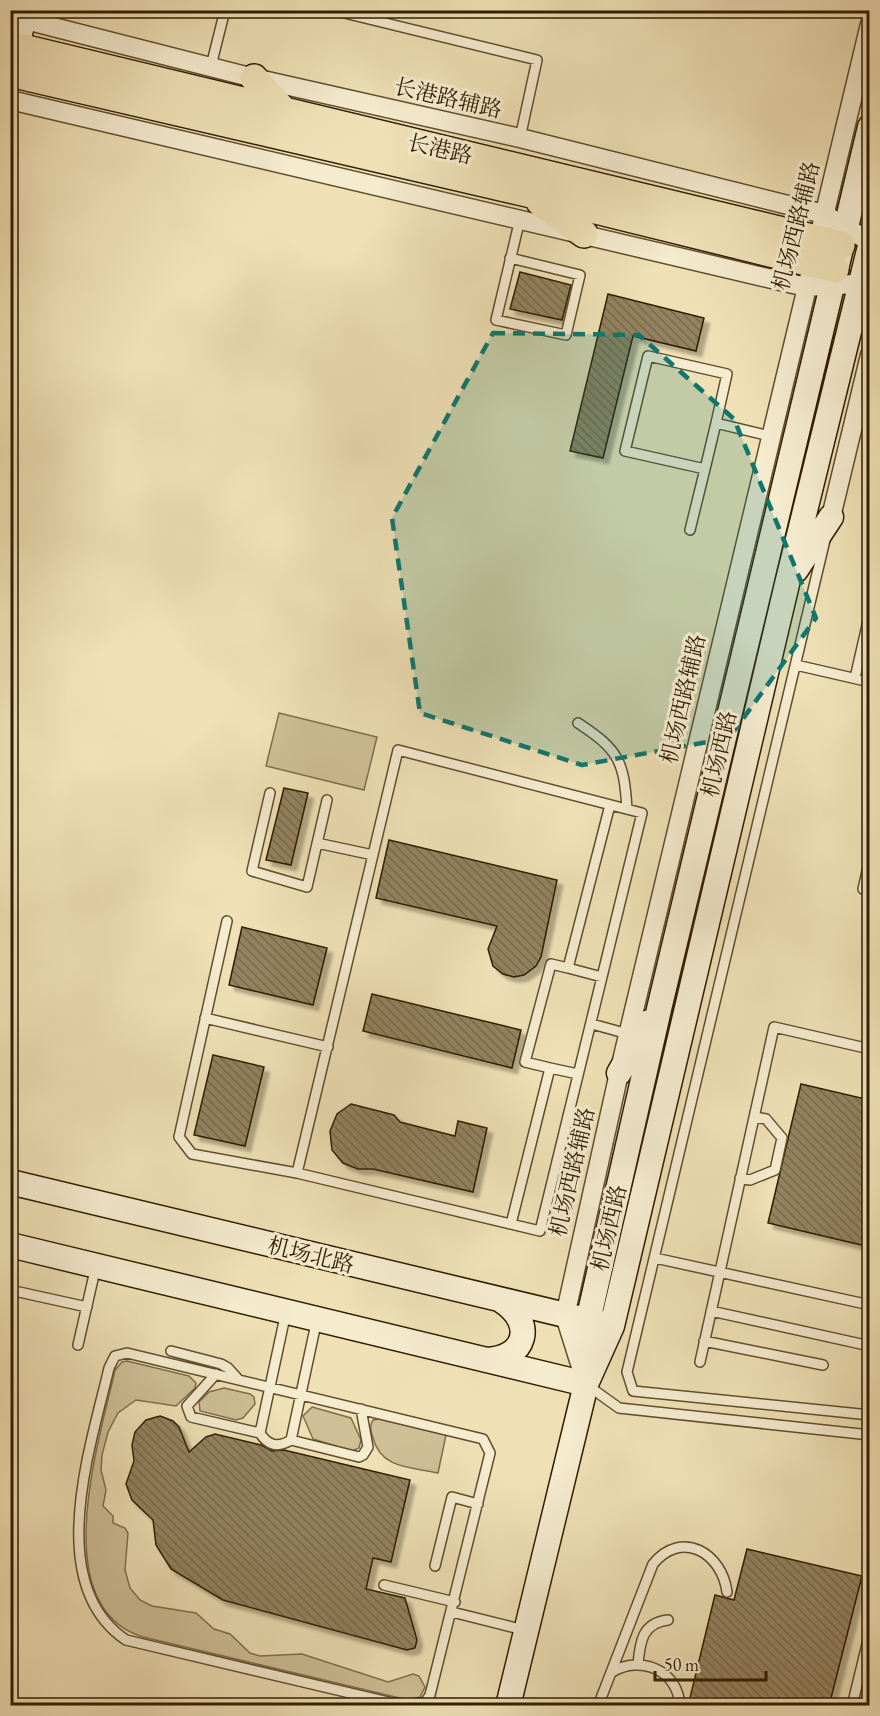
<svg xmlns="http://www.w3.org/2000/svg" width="880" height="1716" viewBox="0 0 880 1716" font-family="'EB Garamond','Noto Serif SC',serif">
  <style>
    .green { fill: #cfbf96; stroke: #806e4b; stroke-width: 1.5 }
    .building { fill: url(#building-back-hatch); stroke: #301d00; stroke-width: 1.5; filter: url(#shadow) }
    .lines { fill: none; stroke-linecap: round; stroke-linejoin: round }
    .lane-casing { stroke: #604e2d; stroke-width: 12 }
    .street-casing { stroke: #604e2d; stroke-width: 21 }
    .secondary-casing { stroke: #301d00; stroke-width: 27 }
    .primary-casing { stroke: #301d00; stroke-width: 30 }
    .lane { stroke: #f5ebcf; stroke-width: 9 }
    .street { stroke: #f5ebcf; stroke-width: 18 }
    .secondary { stroke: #f5ebcf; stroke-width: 24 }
    .primary { stroke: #efe0b5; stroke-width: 27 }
    .marked { fill: #0f766e; fill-opacity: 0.2; stroke: #0f766e; stroke-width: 4.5; stroke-dasharray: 12 8; stroke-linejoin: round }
    .labels { text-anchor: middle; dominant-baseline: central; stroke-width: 6; stroke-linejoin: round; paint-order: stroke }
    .street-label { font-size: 22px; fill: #301d00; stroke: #f5ebcf }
  </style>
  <defs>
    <pattern id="building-back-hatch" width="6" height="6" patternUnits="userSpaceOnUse" patternTransform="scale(1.5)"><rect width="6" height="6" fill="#93825e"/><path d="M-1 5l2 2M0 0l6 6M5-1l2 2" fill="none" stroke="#786a4b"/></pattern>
    <filter id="shadow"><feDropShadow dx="5.5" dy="5.5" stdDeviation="1.5" flood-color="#0004"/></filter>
  </defs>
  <rect width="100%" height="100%" fill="#efe0b5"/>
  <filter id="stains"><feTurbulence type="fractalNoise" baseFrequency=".00333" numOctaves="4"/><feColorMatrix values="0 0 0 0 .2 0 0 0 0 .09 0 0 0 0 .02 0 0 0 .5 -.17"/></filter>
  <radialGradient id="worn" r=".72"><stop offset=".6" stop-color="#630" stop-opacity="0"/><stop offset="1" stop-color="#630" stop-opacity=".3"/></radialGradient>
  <path class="green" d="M 279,713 L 377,737 L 364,790 L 266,766 Z
    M 127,1361 L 189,1376 L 196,1383 L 195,1388 L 176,1406 L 136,1400 L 118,1413 L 108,1432 L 102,1455 L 101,1470 L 106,1490 L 103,1506 L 113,1516 L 113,1523 L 125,1528 L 128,1533 L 125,1570 L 130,1588 L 140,1600 L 152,1606 L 196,1613 L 214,1629 L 230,1634 L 250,1653 L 260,1656 L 302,1654 L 388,1682 L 413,1674 L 419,1676 L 425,1687 L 420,1697 L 408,1700 L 143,1637 C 45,1607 100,1439 115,1370 L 122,1362 Z
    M 224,1388 L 250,1394 L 254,1397 L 255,1404 L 243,1418 L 236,1420 L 200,1411 L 199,1402 L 209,1392 Z
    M 312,1407 L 351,1418 L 361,1440 L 359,1448 L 352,1451 L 313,1439 L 303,1416 Z
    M 380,1419 L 446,1435 L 438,1473 C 411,1467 381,1469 373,1438 C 371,1431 369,1426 373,1420 Z"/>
  <path class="building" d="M 520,272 L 571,285 L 562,320 L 510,309 Z
    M 608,294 L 704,318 L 696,351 L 633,336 L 603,458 L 570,451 Z
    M 284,788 L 308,793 L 291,865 L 266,860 Z
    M 389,840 L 557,880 L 541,957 L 536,966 L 524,975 L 514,977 L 503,974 L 493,966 L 488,949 L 497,926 L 376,898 Z
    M 242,927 L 327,948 L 313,1005 L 229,985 Z
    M 372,994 L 521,1030 L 512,1068 L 363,1031 Z
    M 213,1055 L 264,1067 L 245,1146 L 194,1135 Z
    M 801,1084 L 870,1100 L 870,1247 L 768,1223 Z
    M 351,1104 L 394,1115 L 400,1122 L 455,1136 L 458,1121 L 487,1128 L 473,1192 L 373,1169 L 358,1169 L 343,1163 L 332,1150 L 330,1131 L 337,1114 Z
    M 160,1416 L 173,1421 L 179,1427 L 189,1452 L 206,1437 L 215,1434 L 261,1445 L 272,1451 L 284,1450 L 410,1480 L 391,1562 L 373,1558 L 366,1589 L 405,1598 L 417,1640 L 415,1648 L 407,1650 L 223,1600 L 171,1569 L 156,1545 L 153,1520 L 132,1500 L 126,1484 L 134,1461 L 132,1445 L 135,1432 L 146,1420 Z
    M 747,1549 L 862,1576 L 829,1706 L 688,1706 L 715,1595 L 734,1600 Z"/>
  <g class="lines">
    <defs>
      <path id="lane" d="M 332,10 L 537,60 L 520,138
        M 211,66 L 225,10
        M 510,258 L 580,275 L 566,335 L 496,320 L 520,219
        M 716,423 L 705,469 L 625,451 L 648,356 L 727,374 L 716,423 L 770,436
        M 690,530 L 705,469
        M 825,540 L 627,1372 L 633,1391 L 870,1415
        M 796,665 L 870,682
        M 855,678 L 870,612
        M 578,723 C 619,750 624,761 627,809
        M 398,750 L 642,813 L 540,1231 L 297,1173 Z
        M 270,793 L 252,871 L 307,887 L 327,800
        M 317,843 L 373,855
        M 863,889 L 870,858
        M 227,921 L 179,1137 L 192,1154 L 297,1173
        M 602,977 L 568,968 L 610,805
        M 205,1018 L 328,1047
        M 592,1024 L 628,1034
        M 550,1068 L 525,1062 L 551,964 L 568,968
        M 740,1178 L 750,1180 L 775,1170 L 782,1138 L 766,1119 L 755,1117
        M 511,1224 L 550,1068 L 578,1074
        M 655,1258 L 870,1305
        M 10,1290 L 87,1307
        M 711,1311 L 870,1346
        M 286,1312 L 260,1433 C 268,1446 278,1448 291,1440 L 317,1319
        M 704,1341 L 823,1365
        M 78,1345 L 96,1266
        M 171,1351 L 221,1364 L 228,1368 L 238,1379
        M 700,1362 L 774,1027 L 870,1049
        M 216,1374 L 187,1406 L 191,1417 L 260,1433
        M 587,1385 L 619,1408 L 870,1435
        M 291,1440 L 359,1457 L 363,1455 L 368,1447 L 361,1409
        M 435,1566 L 452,1497 L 478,1504
        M 384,1585 L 455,1602
        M 452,1612 L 524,1630
        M 638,1664 C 640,1642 642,1623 668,1620
        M 612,1672 C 641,1655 678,1670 680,1706
        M 405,1706 L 126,1640 C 43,1584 91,1446 109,1368 L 115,1356 L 127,1353 L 483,1439 L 490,1453 L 430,1695 L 426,1701 L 419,1706
        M 598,1706 L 653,1564 C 682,1529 722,1553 727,1592
        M 852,1706 L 870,1632"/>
      <path id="street" d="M 10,16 L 254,78 L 520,138 L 824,214 L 870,242
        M 10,100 L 806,287 L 870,283
        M 831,517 L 870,355
        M 582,1370 L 565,1316 L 619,1073 L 870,24"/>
      <path id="secondary" d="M 12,65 L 26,10
        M 796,570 L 831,517
        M 619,1073 L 649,1022
        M 10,1182 L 603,1324
        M 10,1245 L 586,1384
        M 486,1360 C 526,1359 536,1323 502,1301
        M 586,1373 L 588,1321 L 660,1005 L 870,127
        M 508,1706 L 586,1384 L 612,1326 L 787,584 L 870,246"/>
      <path id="primary" d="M 10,45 L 841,245
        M 10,73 L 527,193 L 835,269
        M 254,78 L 285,112
        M 540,202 L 584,234"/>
    </defs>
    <use href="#lane" class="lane-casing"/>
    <use href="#street" class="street-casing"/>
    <use href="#secondary" class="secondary-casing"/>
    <use href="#primary" class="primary-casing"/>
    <use href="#lane" class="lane"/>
    <use href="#street" class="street"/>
    <use href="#secondary" class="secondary"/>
    <use href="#primary" class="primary"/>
  </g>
  <path class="marked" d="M 493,333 L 639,335 L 734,419 L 816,618 L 729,738 L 582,765 L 420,713 L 392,518 Z"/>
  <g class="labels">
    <g class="street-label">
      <text transform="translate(448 98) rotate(13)">长港路辅路</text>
      <text transform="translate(440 149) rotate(13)">长港路</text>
      <text transform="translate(796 226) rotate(-76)">机场西路辅路</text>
      <text transform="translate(683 699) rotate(-77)">机场西路辅路</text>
      <text transform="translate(719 754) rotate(-77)">机场西路</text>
      <text transform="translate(572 1172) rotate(-77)">机场西路辅路</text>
      <text transform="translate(609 1228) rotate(-77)">机场西路</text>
      <text transform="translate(311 1255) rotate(14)">机场北路</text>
    </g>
  </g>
  <rect width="880" height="1716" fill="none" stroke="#efe0b5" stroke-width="36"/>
  <rect x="12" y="12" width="856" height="1692" fill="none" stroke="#301d00" stroke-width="3"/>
  <rect x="18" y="18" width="844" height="1680" fill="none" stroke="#301d00" stroke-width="1.5"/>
  <path d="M655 1671v9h111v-9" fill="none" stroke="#301d00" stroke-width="3"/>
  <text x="664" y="1671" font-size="18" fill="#301d00" stroke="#f5ebcf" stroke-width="4.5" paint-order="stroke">50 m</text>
  <rect width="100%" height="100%" filter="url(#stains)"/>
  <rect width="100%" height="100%" fill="url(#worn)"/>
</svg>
